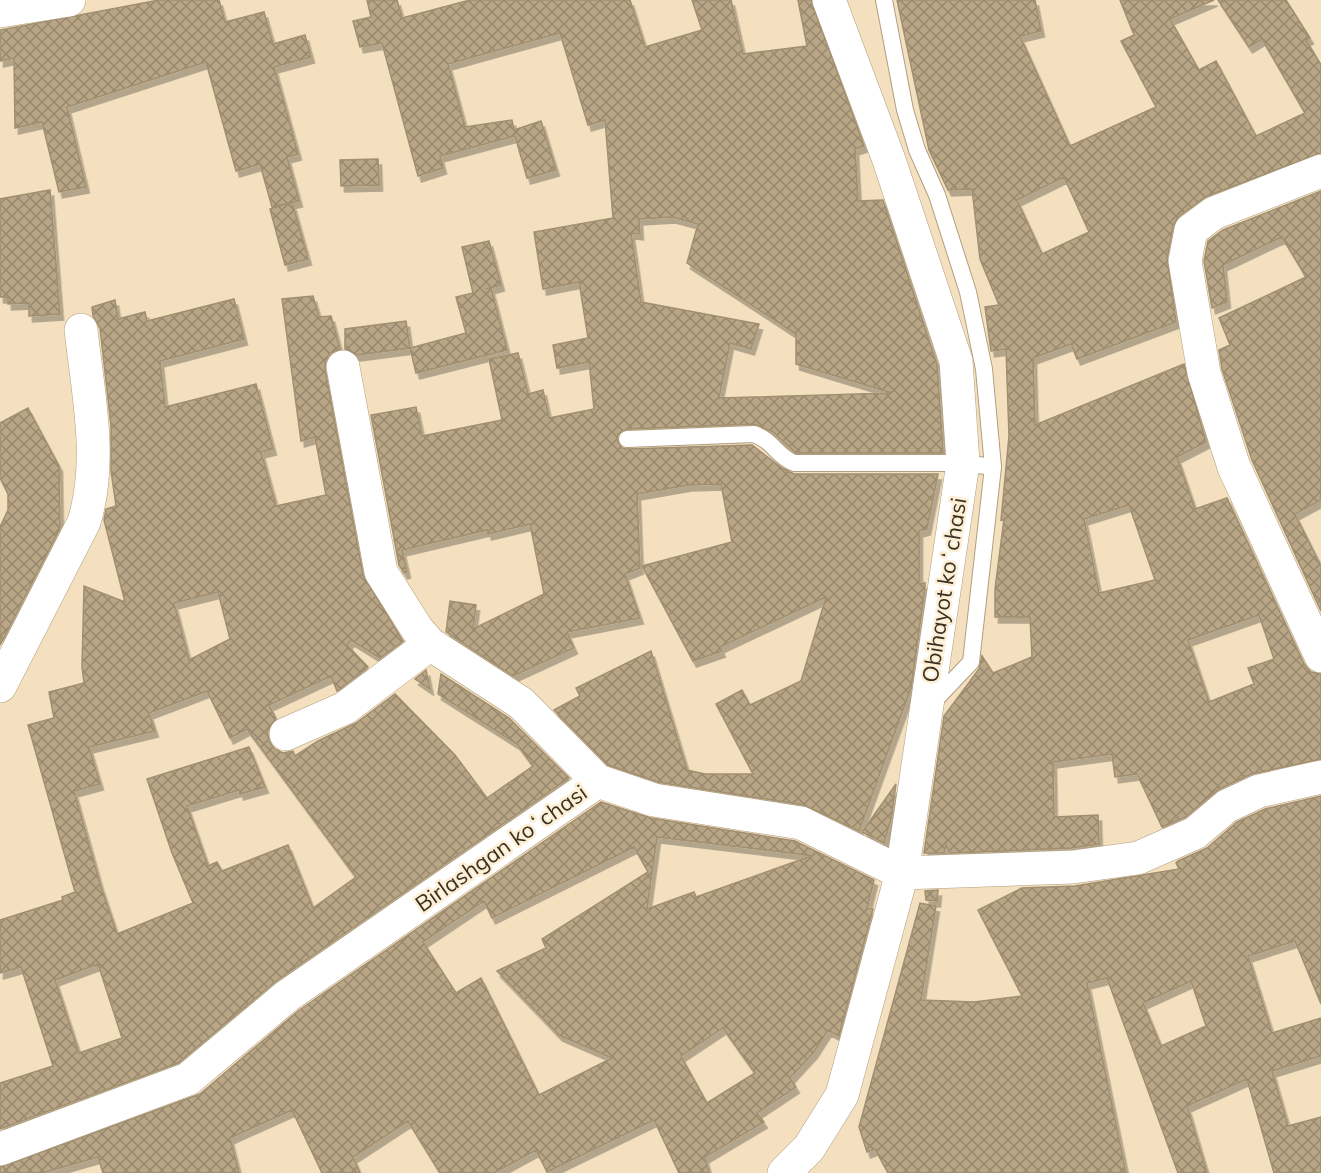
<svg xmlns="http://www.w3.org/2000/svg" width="1321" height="1173" viewBox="0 0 1321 1173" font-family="Mulish,sans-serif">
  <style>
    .building { fill: url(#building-cross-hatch); stroke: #a18f70; stroke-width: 1.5; fill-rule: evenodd; filter: url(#shadow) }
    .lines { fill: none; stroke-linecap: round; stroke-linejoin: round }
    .service-casing { stroke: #b19e7f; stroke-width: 18 }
    .minor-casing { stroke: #b19e7f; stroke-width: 34 }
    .service { stroke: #fff; stroke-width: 16 }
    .minor { stroke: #fff; stroke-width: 33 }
    .labels { text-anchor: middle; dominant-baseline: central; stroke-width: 5; stroke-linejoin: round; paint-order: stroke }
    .street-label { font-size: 22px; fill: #383124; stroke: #feeed3 }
  </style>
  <defs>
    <pattern id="building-cross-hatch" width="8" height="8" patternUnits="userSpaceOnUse" patternTransform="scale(1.5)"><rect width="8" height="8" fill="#b9a686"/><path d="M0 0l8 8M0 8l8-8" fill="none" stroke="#97886d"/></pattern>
    <filter id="shadow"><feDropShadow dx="3.5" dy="6" stdDeviation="0" flood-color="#0004"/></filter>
  </defs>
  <rect width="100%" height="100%" fill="#f4e0bf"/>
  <path class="building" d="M 159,0 L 219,0 L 225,22 L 264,12 L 273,44 L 305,35 L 311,57 L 274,67 L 298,154 L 287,157 L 299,201 L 272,207 L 260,164 L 236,171 L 206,62 L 67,107 L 86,187 L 59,192 L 42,122 L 15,128 L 14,58 L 0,61 L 0,30 Z
    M 367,0 L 397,0 L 402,18 L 470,0 L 630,0 L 645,47 L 702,30 L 692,0 L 731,0 L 743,54 L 807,46 L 798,0 L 811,0 L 864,146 L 855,149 L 858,201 L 883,200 L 937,365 L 943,453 L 796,453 L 773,432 L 754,424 L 627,429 L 618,434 L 617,440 L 622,448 L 627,449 L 752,445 L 782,468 L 794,474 L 938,474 L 927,529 L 919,531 L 919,584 L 925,583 L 925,588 L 911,688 L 859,831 L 804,805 L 658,782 L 608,765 L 554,710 L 580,696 L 576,688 L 651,651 L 687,770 L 705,774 L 753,774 L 716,704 L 742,690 L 750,705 L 801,681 L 826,597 L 720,647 L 722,651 L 693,661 L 642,566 L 732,542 L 721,484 L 688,485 L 637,494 L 640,568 L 625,574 L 640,618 L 567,632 L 574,648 L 513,676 L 446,632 L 450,601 L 476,605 L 473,629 L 544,594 L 530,524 L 488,534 L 487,530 L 402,550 L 407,572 L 404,573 L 399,565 L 371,415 L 416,407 L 422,436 L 502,420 L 489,359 L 518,353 L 528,394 L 543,390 L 549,418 L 594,409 L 589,362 L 557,368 L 553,345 L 588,338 L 579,282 L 543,289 L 534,232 L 613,218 L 605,120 L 588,125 L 560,33 L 448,64 L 465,127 L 512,120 L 514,130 L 541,121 L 556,170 L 527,178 L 515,136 L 440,156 L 443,168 L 418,176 L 382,43 L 360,47 L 353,21 L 371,17 ZM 672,217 L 698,224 L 687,263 L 796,334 L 796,364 L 892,393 L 719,398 L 730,343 L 751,349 L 759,324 L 641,302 L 631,233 L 640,234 L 639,219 Z
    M 897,0 L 1035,0 L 1041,31 L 1020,36 L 1070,146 L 1156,107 L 1121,41 L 1134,35 L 1120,0 L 1214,0 L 1170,19 L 1199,70 L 1216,61 L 1256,136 L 1305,113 L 1262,39 L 1249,47 L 1218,0 L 1286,0 L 1310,38 L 1306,40 L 1321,65 L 1321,153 L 1207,196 L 1179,216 L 1173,226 L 1167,258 L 1176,322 L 1077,359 L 1071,344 L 1033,358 L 1035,425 L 1184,364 L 1206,442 L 1177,457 L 1195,509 L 1227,498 L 1304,664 L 1311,672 L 1321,674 L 1321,759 L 1251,774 L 1219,789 L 1185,817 L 1162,827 L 1137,774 L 1115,777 L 1112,754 L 1053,762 L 1054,817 L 1098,815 L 1099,844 L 1071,848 L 950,853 L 946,845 L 944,853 L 924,853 L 944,716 L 979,669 L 982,656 L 993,673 L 1032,657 L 1030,617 L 995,617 L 995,589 L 1004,519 L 1001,520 L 1009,436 L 1006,349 L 991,351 L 985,307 L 999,305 L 980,259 L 972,189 L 948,190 L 929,150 ZM 1064,177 L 1089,232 L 1042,254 L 1017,200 ZM 1129,505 L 1155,580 L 1099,593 L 1084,519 ZM 1259,615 L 1274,659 L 1248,668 L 1254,684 L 1209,702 L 1188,640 Z
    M 378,159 L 379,185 L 341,186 L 340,160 Z
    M 50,190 L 60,314 L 29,316 L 29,303 L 8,304 L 8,297 L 0,297 L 0,199 Z
    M 1321,191 L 1321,500 L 1295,514 L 1321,566 L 1321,611 L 1252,460 L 1222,369 L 1219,350 L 1230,345 L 1219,318 L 1306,277 L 1282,237 L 1223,265 L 1227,302 L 1212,308 L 1204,261 L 1208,241 L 1223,230 Z
    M 292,202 L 308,259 L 285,265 L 270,209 Z
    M 489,241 L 501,285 L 486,289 L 491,288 L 507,350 L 416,373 L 410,348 L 466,333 L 456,297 L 473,293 L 462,247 Z
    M 313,296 L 319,317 L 331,316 L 340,349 L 330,353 L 325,361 L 325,370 L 363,575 L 403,641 L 380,658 L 351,640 L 347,645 L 368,667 L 337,691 L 331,676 L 269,705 L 276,719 L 267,731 L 269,742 L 275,749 L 283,753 L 293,751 L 295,756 L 318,741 L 356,723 L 395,694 L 455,755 L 487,798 L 533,766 L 517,744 L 438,694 L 441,674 L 509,718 L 569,778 L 276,981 L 178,1063 L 0,1129 L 0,1083 L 53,1066 L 21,967 L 0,973 L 0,920 L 63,900 L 62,897 L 75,892 L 28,725 L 54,718 L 49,692 L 84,683 L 82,667 L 84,586 L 125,602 L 104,520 L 106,509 L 116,506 L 111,471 L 111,426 L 100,328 L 93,316 L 92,307 L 115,300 L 118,319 L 145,312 L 147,321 L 234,299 L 244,339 L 160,361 L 165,407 L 256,384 L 273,449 L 261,452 L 276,506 L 326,495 L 315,437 L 301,441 L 282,299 ZM 218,592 L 230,639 L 189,660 L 174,603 ZM 207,691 L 230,738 L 247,729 L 356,877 L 313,908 L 288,845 L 222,871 L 217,862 L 208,866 L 187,806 L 239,790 L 240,794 L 265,787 L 249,747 L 147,779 L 172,853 L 193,903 L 117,934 L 100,884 L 74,791 L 100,784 L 89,747 L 155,731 L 149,713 ZM 98,964 L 122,1038 L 79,1053 L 55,980 Z
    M 406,321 L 410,348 L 357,355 L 345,349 L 345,329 Z
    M 28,408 L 59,466 L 60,528 L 0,645 L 0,527 L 8,510 L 8,494 L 0,478 L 0,423 Z
    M 426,670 L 430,689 L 415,679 Z
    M 896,784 L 891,819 L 884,843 L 862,832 Z
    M 1321,796 L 1321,1004 L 1295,941 L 1248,956 L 1272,1033 L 1321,1018 L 1321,1056 L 1272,1071 L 1288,1126 L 1321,1117 L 1321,1173 L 1274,1173 L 1247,1079 L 1187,1106 L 1207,1173 L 1178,1173 L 1107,978 L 1087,983 L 1126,1173 L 888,1173 L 875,1149 L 867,1152 L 859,1127 L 920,903 L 936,906 L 921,1000 L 974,1002 L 1022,996 L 978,910 L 1022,888 L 1075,886 L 1179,869 L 1176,863 L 1178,861 L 1207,848 L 1237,822 L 1265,809 ZM 1191,981 L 1206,1026 L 1161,1046 L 1143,1003 Z
    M 601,802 L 651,818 L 795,841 L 874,880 L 867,908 L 873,909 L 839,1036 L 828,1030 L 814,1052 L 790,1078 L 796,1087 L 757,1113 L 764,1122 L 705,1157 L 709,1173 L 679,1173 L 654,1120 L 547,1172 L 536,1150 L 494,1173 L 440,1173 L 408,1121 L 353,1157 L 360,1173 L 322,1173 L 292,1110 L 230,1138 L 239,1173 L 103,1173 L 98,1157 L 42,1173 L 0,1173 L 0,1167 L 200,1094 L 298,1011 ZM 657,837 L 799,854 L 811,856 L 696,897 L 694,892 L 647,909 ZM 634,847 L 648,872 L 542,939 L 546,948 L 497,971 L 559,1035 L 612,1058 L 539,1095 L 481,978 L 456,993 L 423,942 L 484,901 L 492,918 ZM 723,1028 L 755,1073 L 707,1103 L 681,1056 Z
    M 938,890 L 937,901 L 926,900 L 925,891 Z"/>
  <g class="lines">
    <defs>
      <path id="service" d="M 884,0 L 905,110 L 917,150 L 937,195 L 968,292 L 984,369 L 993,467 L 971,662 L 932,703
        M 627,439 L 754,434 C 776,443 775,455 794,463 L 963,463 L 993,467"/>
      <path id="minor" d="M 0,11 L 69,0
        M 1321,171 L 1214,213 L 1191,230 L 1185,261 L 1204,373 L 1234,467 L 1321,656
        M 343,367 L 381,572 L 417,629 L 430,644 L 521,703 L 598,781
        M 0,686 L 84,522 C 103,460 88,394 81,330
        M 286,734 L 345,708 L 430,644
        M 0,1149 L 188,1079 L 287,996 L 598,781 L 654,800 L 801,823 L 902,873 L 1073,867 L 1138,858 L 1195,833 L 1227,806 L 1259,791 L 1321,777
        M 784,1173 L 809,1148 L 842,1095 L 902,873 L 963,463 L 956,361 L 889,160 L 829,0"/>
    </defs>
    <use href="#service" class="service-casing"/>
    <use href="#minor" class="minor-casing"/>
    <use href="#service" class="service"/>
    <use href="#minor" class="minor"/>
  </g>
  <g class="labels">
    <g class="street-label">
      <text transform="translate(944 590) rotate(-81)">Obihayot koʻchasi</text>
      <text transform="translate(501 848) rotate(-35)">Birlashgan koʻchasi</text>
    </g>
  </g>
</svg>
